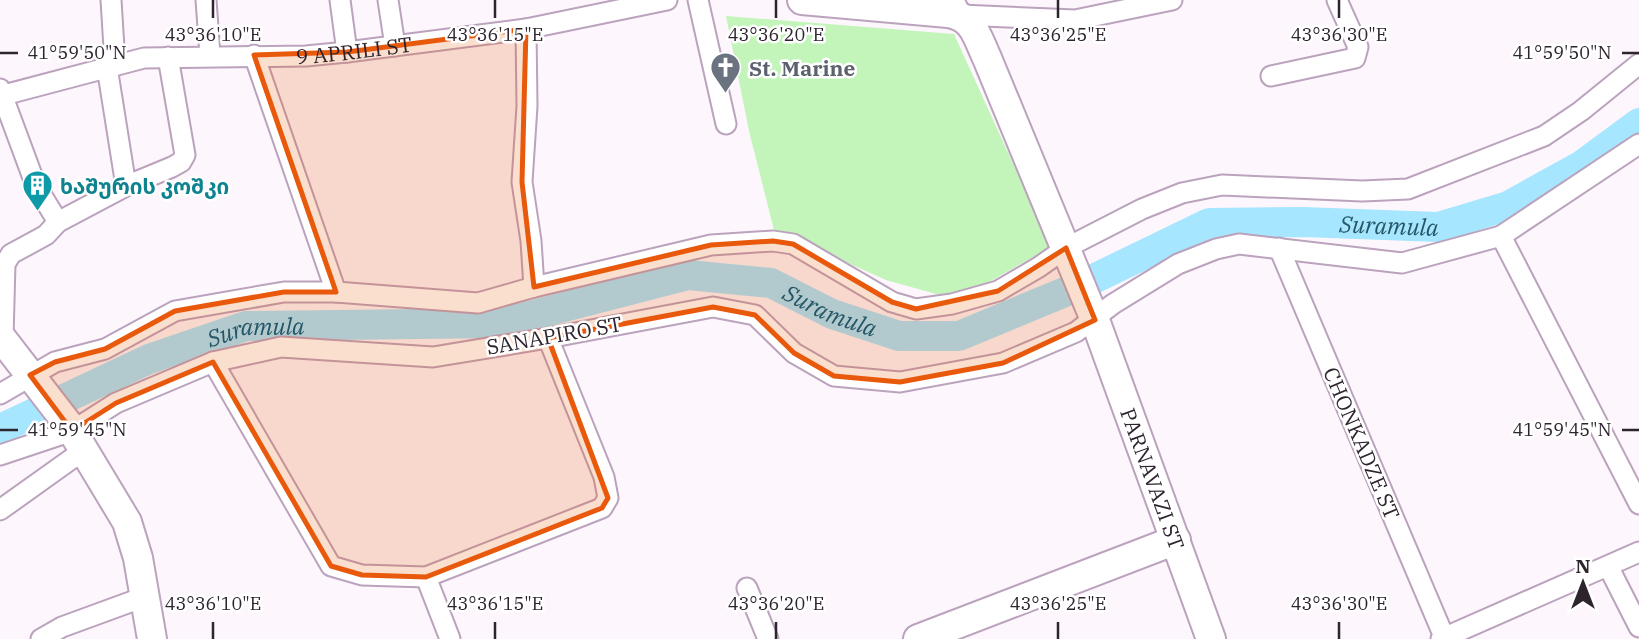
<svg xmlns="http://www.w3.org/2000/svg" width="1639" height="639" viewBox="0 0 1639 639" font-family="'IBM Plex Serif','Noto Sans Georgian',serif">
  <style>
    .green { fill: #c3f4ba }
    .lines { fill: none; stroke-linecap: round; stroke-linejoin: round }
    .river { stroke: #a6e6ff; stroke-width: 30 }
    .street-casing { stroke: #bba2bd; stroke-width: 23 }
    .secondary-casing { stroke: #bba2bd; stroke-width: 32 }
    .street { stroke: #fff; stroke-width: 19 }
    .secondary { stroke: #fff; stroke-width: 28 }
    .marked { fill: #e8590c; fill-opacity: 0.2; stroke: #e8590c; stroke-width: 5; stroke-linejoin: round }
    .ticks { fill: none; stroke: #2d242e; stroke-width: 2.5 }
    .labels { text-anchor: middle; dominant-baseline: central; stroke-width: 5; stroke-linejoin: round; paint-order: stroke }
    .street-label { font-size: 21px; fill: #2d242e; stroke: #fff }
    .worship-label { font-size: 21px; font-weight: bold; fill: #5b616d; stroke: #fff; text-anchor: start }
    .culture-label { font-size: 21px; font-weight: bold; fill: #0d838f; stroke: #fff; text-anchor: start }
    .water-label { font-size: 23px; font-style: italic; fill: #235667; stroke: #fff }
    .ticks-label { font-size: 18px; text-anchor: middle; fill: #2d242e; stroke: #fff; stroke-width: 5; stroke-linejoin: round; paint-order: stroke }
  </style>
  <rect width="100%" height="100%" fill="#fdf7fd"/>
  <path class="green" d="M 726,16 L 954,34 L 1051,247 L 980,287 L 943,296 L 886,280 L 774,230 L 749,131 Z"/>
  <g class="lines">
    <path class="river" id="s1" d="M 0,429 L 149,359 L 246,326 L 502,323 L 688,275 L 771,283 L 832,314 L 899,336 L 959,336 L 1077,287 L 1209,223 L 1303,222 L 1438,227 L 1508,206 L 1582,165 L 1639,123"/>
    <defs>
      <g id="street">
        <path d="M 111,0 L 115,64"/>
        <path d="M 206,0 L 210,55"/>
        <path d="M 340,0 L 347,52"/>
        <path d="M 388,0 L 395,46"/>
        <path d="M 698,0 L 726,124"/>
        <path d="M 954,0 L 961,15 L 1075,20 L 1172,0"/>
        <path d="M 526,29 L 527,106 L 522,182 L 531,241 L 534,287"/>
        <path d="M 254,55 L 336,292"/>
        <path d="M 107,67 L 126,186"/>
        <path d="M 1271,76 L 1355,58 L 1358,47 L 1337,0"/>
        <path d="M 0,89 L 36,186 L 58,222"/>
        <path id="s2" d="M 0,96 L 144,58 L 306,56 L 347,52 L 526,29 L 667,0"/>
        <path d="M 1501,236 L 1639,504"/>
        <path d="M 1279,248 L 1445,639"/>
        <path d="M 3,338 L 5,264 L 11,254 L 46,235 L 58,222 L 126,186 L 172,167 L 181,162 L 185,155 L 168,57"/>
        <path d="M 213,362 L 331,566 L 362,575 L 426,577 L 602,508 L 608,498 L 604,477 L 548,338"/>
        <path d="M 0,394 L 55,362 L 105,349 L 175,311 L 284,292 L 336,292 L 478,303 L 534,287 L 711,245 L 773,241 L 793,244 L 892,302 L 916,309 L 952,304 L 998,291 L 1039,267 L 1066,248 L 1142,209 L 1182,193 L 1222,185 L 1362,191 L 1408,189 L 1544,136 L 1581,111 L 1639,64"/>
        <path d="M 0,455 L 72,431 L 116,403 L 213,362 L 281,347 L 433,357 L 548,338 L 713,307 L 755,315 L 794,353 L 834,376 L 900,382 L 1003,363 L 1076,332 L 1113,304 L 1178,264 L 1216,249 L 1239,244 L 1402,263 L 1501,236 L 1639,144"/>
        <path d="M 0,510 L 84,450"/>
        <path d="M 1608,566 L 1639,627"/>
        <path d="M 426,577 L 450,639"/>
        <path d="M 747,588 L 768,639"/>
        <path d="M 41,639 L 62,627 L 144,597"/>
        <path d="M 1441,639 L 1639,552"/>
      </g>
      <g id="secondary">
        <path id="s3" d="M 802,0 L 948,13 C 974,17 977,37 987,58 L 1095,320 L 1211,639"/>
        <path d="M 0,336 L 68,424 L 127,522 L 138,558 L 152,639"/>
        <path d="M 918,639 L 1176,540"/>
      </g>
    </defs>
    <use href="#street" class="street-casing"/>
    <use href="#secondary" class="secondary-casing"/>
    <use href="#street" class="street"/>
    <use href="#secondary" class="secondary"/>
  </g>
  <path class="marked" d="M 526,29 L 522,182 L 534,287 L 711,245 L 773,241 L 793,244 L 892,302 L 916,309 L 998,291 L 1066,248 L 1095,320 L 1003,363 L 900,382 L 834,376 L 794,353 L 755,315 L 713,307 L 548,338 L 608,498 L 602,508 L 426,577 L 362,575 L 331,566 L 213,362 L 116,403 L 72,431 L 30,375 L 55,362 L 105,349 L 175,311 L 284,292 L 336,292 L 254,55 L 347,52 Z"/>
  <path class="ticks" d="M 213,0 L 213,18M 495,0 L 495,18M 776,0 L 776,18M 1058,0 L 1058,18M 1339,0 L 1339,18M 0,53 L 18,53M 1622,53 L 1639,53M 0,430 L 18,430M 1622,430 L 1639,430M 213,622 L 213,639M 495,622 L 495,639M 776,622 L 776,639M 1058,622 L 1058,639M 1339,622 L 1339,639"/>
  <defs>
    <symbol id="church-pin" viewBox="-11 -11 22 30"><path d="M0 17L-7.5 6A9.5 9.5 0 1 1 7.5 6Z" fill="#6b7280" stroke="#fff"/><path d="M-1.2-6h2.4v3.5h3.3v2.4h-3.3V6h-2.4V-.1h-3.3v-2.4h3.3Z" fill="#fff"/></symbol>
    <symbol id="building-pin" viewBox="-11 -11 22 30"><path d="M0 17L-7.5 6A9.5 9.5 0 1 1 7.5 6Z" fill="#0f9aa8" stroke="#fff"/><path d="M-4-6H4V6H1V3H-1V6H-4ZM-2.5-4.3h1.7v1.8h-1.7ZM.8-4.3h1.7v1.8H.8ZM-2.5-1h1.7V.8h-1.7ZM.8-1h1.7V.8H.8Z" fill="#fff"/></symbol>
  </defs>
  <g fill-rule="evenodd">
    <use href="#church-pin" x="708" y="50" width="35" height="47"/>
    <use href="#building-pin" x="20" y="168" width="35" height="47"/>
  </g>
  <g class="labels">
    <g class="street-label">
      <text stroke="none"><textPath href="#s2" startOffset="359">9 APRILI ST</textPath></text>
      <text transform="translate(554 335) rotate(-10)">SANAPIRO ST</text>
      <text transform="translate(1362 443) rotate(67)">CHONKADZE ST</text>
      <text stroke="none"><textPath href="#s3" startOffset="662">PARNAVAZI ST</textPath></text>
    </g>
    <g class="worship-label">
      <text x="749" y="68">St. Marine</text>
    </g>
    <g class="culture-label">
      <text x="60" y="186">ხაშურის კოშკი</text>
    </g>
    <g class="water-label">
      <text stroke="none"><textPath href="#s1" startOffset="1452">Suramula</textPath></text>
      <text stroke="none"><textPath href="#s1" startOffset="864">Suramula</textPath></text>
      <text stroke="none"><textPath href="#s1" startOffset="276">Suramula</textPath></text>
    </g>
  </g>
  <g class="ticks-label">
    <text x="213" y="41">43°36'10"E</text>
    <text x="495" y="41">43°36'15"E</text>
    <text x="776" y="41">43°36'20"E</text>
    <text x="1058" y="41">43°36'25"E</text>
    <text x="1339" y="41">43°36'30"E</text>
    <text x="77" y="59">41°59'50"N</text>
    <text x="1562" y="59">41°59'50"N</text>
    <text x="77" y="436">41°59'45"N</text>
    <text x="1562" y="436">41°59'45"N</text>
    <text x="213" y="610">43°36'10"E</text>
    <text x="495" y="610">43°36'15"E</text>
    <text x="776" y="610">43°36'20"E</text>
    <text x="1058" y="610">43°36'25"E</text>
    <text x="1339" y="610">43°36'30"E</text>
  </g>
  <g transform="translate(1583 583)" stroke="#ffffff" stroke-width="5" paint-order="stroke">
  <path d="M0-5L12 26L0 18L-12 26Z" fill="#2d242e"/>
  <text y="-10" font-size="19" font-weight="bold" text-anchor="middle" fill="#2d242e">N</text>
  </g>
</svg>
